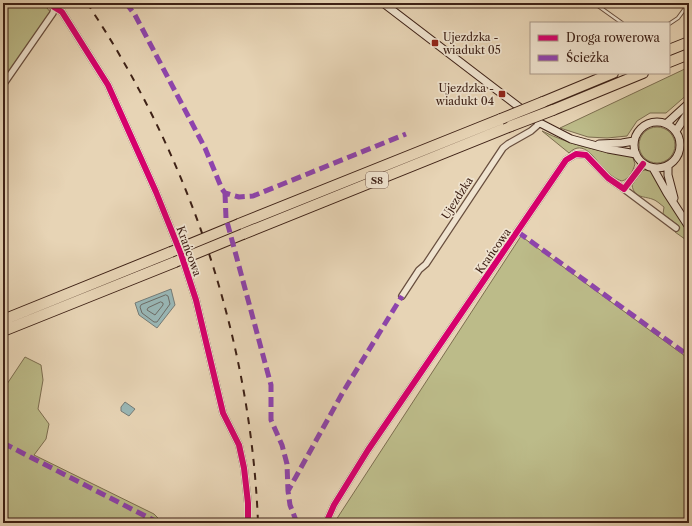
<svg xmlns="http://www.w3.org/2000/svg" width="692" height="526" viewBox="0 0 692 526" font-family="'Libre Caslon Text',serif">
  <style>
    .green { fill: #bcbb89; stroke: #7d6e50 }
    .water { fill: #99b7b6; stroke: #757b76 }
    .lines { fill: none; stroke-linecap: round; stroke-linejoin: round }
    .shore { stroke: #6c6c66; stroke-width: 1 }
    .service-casing { stroke: #684e3e; stroke-width: 4.5 }
    .minor-casing { stroke: #684e3e; stroke-width: 8 }
    .secondary-casing { stroke: #3e2116; stroke-width: 9 }
    .motorway-casing { stroke: #3e2116; stroke-width: 12 }
    .service { stroke: #efe3cf; stroke-width: 2.5 }
    .minor { stroke: #efe3cf; stroke-width: 5.5 }
    .secondary { stroke: #efe3cf; stroke-width: 7 }
    .motorway { stroke: #e7d4b5; stroke-width: 10 }
    .rail { stroke: #3e2116; stroke-width: 2; stroke-dasharray: 7 7; stroke-linecap: butt }
    .motorway-bridge-casing { stroke: #3e2116; stroke-width: 12; stroke-linecap: butt }
    .motorway-bridge { stroke: #e7d4b5; stroke-width: 10 }
    .quiet { stroke: #8e44ad; stroke-width: 5; stroke-dasharray: 10 5; stroke-linecap: butt }
    .cycleway-casing { stroke: #efe3cf; stroke-width: 8 }
    .cycleway { stroke: #d6006c; stroke-width: 6 }
    .poi-dot { fill: #8f2418; stroke: #efe3cf; stroke-width: 1.5 }
    .labels { text-anchor: middle; dominant-baseline: central; stroke-width: 3.5; stroke-linejoin: round; paint-order: stroke }
    .shield { fill: #efe3cf; stroke: #735b4e; stroke-width: 1 }
    .shield-label { font-size: 10px; font-weight: bold; fill: #3e2116 }
    .poi-label { font-size: 11px; fill: #3e2116; stroke: #efe3cf; text-anchor: start }
    .street-label { font-size: 11px; fill: #3e2116; stroke: #efe3cf }
  </style>
  <rect width="100%" height="100%" fill="#e7d4b5"/>
  <filter id="stains"><feTurbulence type="fractalNoise" baseFrequency=".005" numOctaves="4"/><feColorMatrix values="0 0 0 0 .2 0 0 0 0 .09 0 0 0 0 .02 0 0 0 .5 -.17"/></filter>
  <radialGradient id="worn" r=".72"><stop offset=".6" stop-color="#630" stop-opacity="0"/><stop offset="1" stop-color="#630" stop-opacity=".3"/></radialGradient>
  <path class="green" d="M 3,3 L 46,3 L 47,8 L 51,13 L 3,81 Z
    M 689,67 L 689,93 L 666,113 L 650,113 L 637,121 L 627,136 L 607,138 L 588,137 L 560,128 Z
    M639 145a18 18 0 1 1 36 0a18 18 0 1 1-36 0Z
    M 542,131 C 571,145 597,151 628,155 L 633,158 L 635,164 C 633,171 629,179 622,181 C 615,179 609,174 604,169 C 595,160 584,138 569,153 Z
    M 645,170 L 649,170 L 655,175 L 689,235 L 689,242 L 675,232 L 679,226 L 663,214 L 664,207 C 660,204 656,200 652,199 C 643,196 634,198 632,185 L 642,171 Z
    M 521,236 L 689,359 L 689,523 L 334,523 Z
    M 25,357 L 41,365 L 43,380 L 38,409 L 49,424 L 46,439 L 34,455 L 154,514 L 163,523 L 3,523 L 3,390 Z"/>
  <path class="water" d="M 171,289 L 175,305 L 157,328 L 139,315 L 135,303 Z
    M 125,402 L 135,409 L 129,416 L 121,411 L 121,407 Z"/>
  <g class="lines">
    <path class="shore" d="M 166,295 L 168,296 L 170,304 L 157,322 L 154,322 L 142,313 L 140,307 L 141,305 Z
      M 161,302 L 163,303 L 163,305 L 155,315 L 147,310 L 148,308 Z"/>
    <defs>
      <path id="service" d="M 594,3 L 622,23
        M 669,24 L 678,18 L 689,3"/>
      <path id="minor" d="M 54,7 L 62,12 L 108,85 L 156,192 L 181,254 L 196,300 L 223,413 L 239,445 L 244,468 L 248,503 L 248,523
        M 3,85 L 53,13 L 55,3
        M 624,189 L 676,228
        M 402,296 L 419,270 L 426,264 L 503,148 L 508,144 L 531,131 L 540,123
        M 326,523 L 334,505 L 368,450 L 566,160 L 576,154 L 586,155 L 608,178 L 624,189 L 643,164"/>
      <path id="secondary" d="M 383,3 L 540,123 L 571,139 L 608,149 L 636,154
        M634 145a23 23 0 1 1 46 0a23 23 0 1 1-46 0Z
        M 667,123 L 689,103
        M 676,131 L 689,111
        M 599,144 L 622,143 L 634,141
        M 668,166 L 668,175 L 674,198
        M 653,168 L 667,193 L 689,227"/>
      <path id="motorway" d="M 669,50 L 689,42
        M 669,62 L 689,54
        M 543,102 L 613,73
        M 553,110 L 643,73
        M 239,224 L 501,119
        M 243,234 L 511,126
        M 3,320 L 171,252
        M 3,331 L 175,262"/>
    </defs>
    <use href="#service" class="service-casing"/>
    <use href="#minor" class="minor-casing"/>
    <use href="#secondary" class="secondary-casing"/>
    <use href="#motorway" class="motorway-casing"/>
    <use href="#service" class="service"/>
    <use href="#minor" class="minor"/>
    <use href="#secondary" class="secondary"/>
    <use href="#motorway" class="motorway"/>
    <path class="rail" d="M 87,3 C 189,155 251,339 258,523"/>
    <defs>
      <path id="motorway-bridge" d="M 501,119 L 543,102
        M 511,126 L 553,110
        M 171,252 L 239,224
        M 175,262 L 243,234"/>
    </defs>
    <use href="#motorway-bridge" class="motorway-bridge-casing"/>
    <use href="#motorway-bridge" class="motorway-bridge"/>
    <path class="quiet" d="M 126,3 L 135,15 L 205,148 L 222,189 L 225,193 L 239,197 L 253,196 L 406,134
      M 225,193 L 226,218 L 271,385 L 271,420 L 282,445 L 287,464 L 288,491
      M 518,232 L 689,356
      M 3,443 L 159,523
      M 297,523 L 290,505 L 288,491 L 343,392 L 402,296"/>
    <defs>
      <path id="cycleway" d="M 54,7 L 62,12 L 108,85 L 156,192 L 181,254 L 196,300 L 223,413 L 239,445 L 244,468 L 248,503 L 248,523
        M 326,523 L 334,505 L 368,450 L 566,160 L 576,154 L 586,155 L 608,178 L 624,189 L 643,164"/>
    </defs>
    <use href="#cycleway" class="cycleway-casing"/>
    <use href="#cycleway" class="cycleway"/>
  </g>
  <g class="poi-dot">
    <rect x="431" y="39" width="8" height="8" rx="2"/>
    <rect x="498" y="90" width="8" height="8" rx="2"/>
  </g>
  <g class="labels">
    <rect class="shield" x="366" y="172" width="22" height="16" rx="3"/>
    <g class="shield-label">
      <text x="377" y="180">S8</text>
    </g>
    <g class="poi-label">
      <text x="443" y="37">Ujezdzka -<tspan x="443" dy="13">wiadukt 05</tspan></text>
      <text x="494" y="88" text-anchor="end">Ujezdzka -<tspan x="494" dy="13">wiadukt 04</tspan></text>
    </g>
    <g class="street-label">
      <text transform="translate(457 198) rotate(-57)">Ujezdzka</text>
      <text transform="translate(189 251) rotate(70)">Krańcowa</text>
      <text transform="translate(493 251) rotate(-55)">Krańcowa</text>
    </g>
  </g>
  <rect width="692" height="526" fill="none" stroke="#e7d4b5" stroke-width="16"/>
  <rect x="4" y="4" width="684" height="518" fill="none" stroke="#3e2116" stroke-width="2"/>
  <rect x="8" y="8" width="676" height="510" fill="none" stroke="#3e2116"/>
  <rect x="530" y="22" width="140" height="52" fill="#efe3cf" stroke="#a89585"/>
  <rect x="538" y="35" width="20" height="6" fill="#d6006c" stroke="#a89585"/>
  <text x="566" y="42" font-size="12" fill="#3e2116">Droga rowerowa</text>
  <rect x="538" y="55" width="20" height="6" fill="#8e44ad" stroke="#a89585"/>
  <text x="566" y="62" font-size="12" fill="#3e2116">Ścieżka</text>
  <rect width="100%" height="100%" filter="url(#stains)"/>
  <rect width="100%" height="100%" fill="url(#worn)"/>
</svg>
